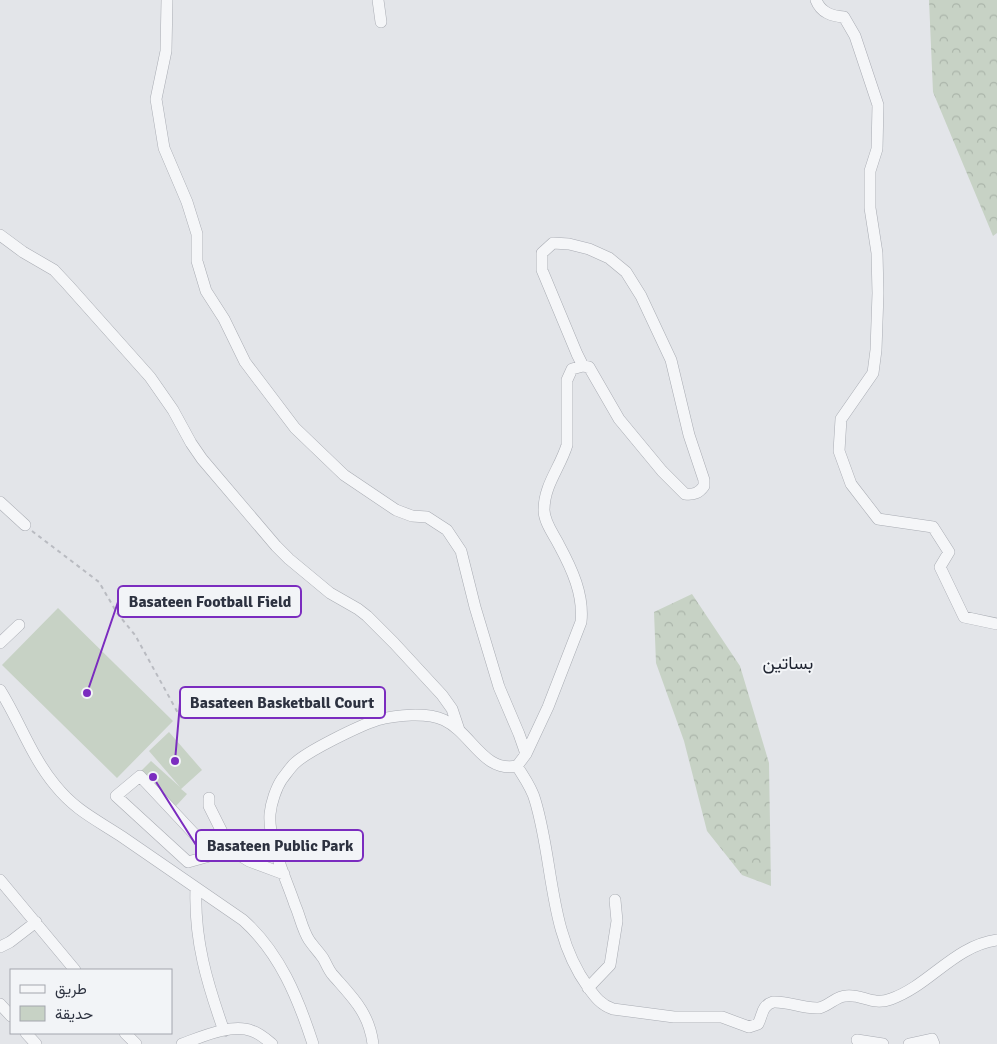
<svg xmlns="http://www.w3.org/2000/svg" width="997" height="1044" viewBox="0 0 997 1044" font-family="Signika,Vazirmatn,sans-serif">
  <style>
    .forest { fill: url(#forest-crowns) }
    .green { fill: #c7d2c5 }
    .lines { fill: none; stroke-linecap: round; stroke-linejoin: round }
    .minor-casing { stroke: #a9acb3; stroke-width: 12 }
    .path { stroke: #b9bbc1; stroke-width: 2; stroke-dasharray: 4 4; stroke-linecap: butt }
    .minor { stroke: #f5f6f8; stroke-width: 11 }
    .labels { text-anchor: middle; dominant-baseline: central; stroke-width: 4; stroke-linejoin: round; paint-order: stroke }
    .quarter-label { font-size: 18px; fill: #1f2431; stroke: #f2f4f7 }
    .leader { fill: none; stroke: #7b2cbf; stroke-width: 2 }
    .callout-dot { fill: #7b2cbf; stroke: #f2f4f7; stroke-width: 2 }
    .callout { fill: #f2f4f7; stroke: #7b2cbf; stroke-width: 2 }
    .callout-label { font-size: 16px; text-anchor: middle; font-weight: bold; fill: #2d3240 }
  </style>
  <defs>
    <pattern id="forest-crowns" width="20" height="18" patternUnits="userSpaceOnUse" patternTransform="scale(1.25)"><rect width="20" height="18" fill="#c7d2c5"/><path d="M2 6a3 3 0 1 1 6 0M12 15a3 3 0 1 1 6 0" fill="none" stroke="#abb5aa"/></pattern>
  </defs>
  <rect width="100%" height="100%" fill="#e3e5e9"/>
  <path class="forest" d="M 929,0 L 997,0 L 997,233 L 993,236 L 933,92 Z
    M 692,594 L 740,666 L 769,763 L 771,886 L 742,875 L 707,831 L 684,741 L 656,663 L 654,612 Z"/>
  <path class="green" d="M 58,608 L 173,721 L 117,778 L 2,665 Z
    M 169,732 L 202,770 L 181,789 L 187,794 L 176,806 L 140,772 L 151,761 L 180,787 L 149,751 Z"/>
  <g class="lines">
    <defs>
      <path id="minor" d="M 167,0 L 166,51 L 156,99 L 164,148 L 187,202 L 197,234 L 197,261 L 206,291 L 224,319 L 245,362 L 295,428 L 344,475 L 396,510 L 412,516 L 427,517 L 447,530 L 461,551 L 475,607 L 499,687 L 519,734 L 526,754
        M 378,0 L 381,22
        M 816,0 C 821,13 832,16 844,17 L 855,36 L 878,105 L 877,149 L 870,171 L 870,208 L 877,253 L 878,293 L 876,350 L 873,373 L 841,419 L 839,451 L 851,484 L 878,519 L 933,527 L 949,552 L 940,567 L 964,617 L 997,624
        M 0,235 L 23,252 L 54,270 L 68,285 L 150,377 L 173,410 L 191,443 L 202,459 L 276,546 L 289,559 L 330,593 L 358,609 L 367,616 L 394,643 L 442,695 L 452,709 L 459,730
        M 0,502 L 25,525
        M 0,643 L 19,625
        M 0,690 C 20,722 31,756 55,785 C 75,810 95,819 121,836 C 161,864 202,892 243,920 C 280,953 298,998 313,1044
        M 517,766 C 523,776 532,788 535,800 C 554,862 548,932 588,987 C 595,997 601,1005 613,1009 L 674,1017 L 722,1017 L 749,1027 L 758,1024 C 763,1015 761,1006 773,1002 C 788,1001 803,1009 819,1008 C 829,1006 836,996 846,996 C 863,994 872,1006 891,999 C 930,985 954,946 997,940
        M 209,798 L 209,806 L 231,850 L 249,861 L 284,874
        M 214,855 L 140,776 L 116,796 L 188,862 L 231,850
        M 0,880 L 75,970
        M 196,888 C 194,940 207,983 224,1031
        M 0,947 L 10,942 L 36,922
        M 588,988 L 610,965 L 617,921 L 615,900
        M 0,1004 L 11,1016
        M 26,1033 L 36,1044
        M 125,1033 L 136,1044
        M 857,1040 L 883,1044
        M 182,1044 C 201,1037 232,1023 252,1031 C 259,1033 266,1039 272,1044
        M 373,1044 C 369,1012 352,997 332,974 C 328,969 326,963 323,958 C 318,951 313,946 309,940 C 302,929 300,916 295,905 C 286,878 268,842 270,814 C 271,803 276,788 282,779 C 286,774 290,768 294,764 C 307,751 359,726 377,720 C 397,715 426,712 444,720 C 472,733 483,773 517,766 L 526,754 L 548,707 L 581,622 C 584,595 572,569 559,545 C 554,535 544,522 544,510 C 544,485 560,468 567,445 L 567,380 L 572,369 L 583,366 L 589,367 L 619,419 L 662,471 L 685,494 C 694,495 699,493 704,486 L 704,480 L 689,435 L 671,360 L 641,296 L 626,272 L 609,258 L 589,249 L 569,244 L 553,243 L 542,253 L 542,270 L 577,354 L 583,366
        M 909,1044 L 932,1039 L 934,1044"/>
    </defs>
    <use href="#minor" class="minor-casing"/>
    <path class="path" d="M 32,531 L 99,582 L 117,613 L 135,635 L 178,713 L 184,721"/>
    <use href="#minor" class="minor"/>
  </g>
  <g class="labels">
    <g class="quarter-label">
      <text x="788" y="663">بساتين</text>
    </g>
  </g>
  <path class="leader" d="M87 693L118 602M175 761L180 703M153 777L196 845"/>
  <g class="callout-dot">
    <circle cx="87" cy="693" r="5"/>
    <circle cx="175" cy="761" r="5"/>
    <circle cx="153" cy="777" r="5"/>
  </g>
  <g class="callout">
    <rect x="118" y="586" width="183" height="31" rx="5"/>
    <rect x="180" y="687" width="205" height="31" rx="5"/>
    <rect x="196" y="830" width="167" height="31" rx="5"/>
  </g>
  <g class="callout-label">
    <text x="210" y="607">Basateen Football Field</text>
    <text x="282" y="708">Basateen Basketball Court</text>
    <text x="280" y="851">Basateen Public Park</text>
  </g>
  <rect x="10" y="969" width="162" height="65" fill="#f2f4f7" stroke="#a3a6ae"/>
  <rect x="20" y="985" width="25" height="8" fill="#f5f6f8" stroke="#a3a6ae"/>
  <text x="55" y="994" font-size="15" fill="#2d3240">طريق</text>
  <rect x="20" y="1006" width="25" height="15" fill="#c7d2c5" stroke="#a3a6ae"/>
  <text x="55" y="1019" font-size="15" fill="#2d3240">حديقة</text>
</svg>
